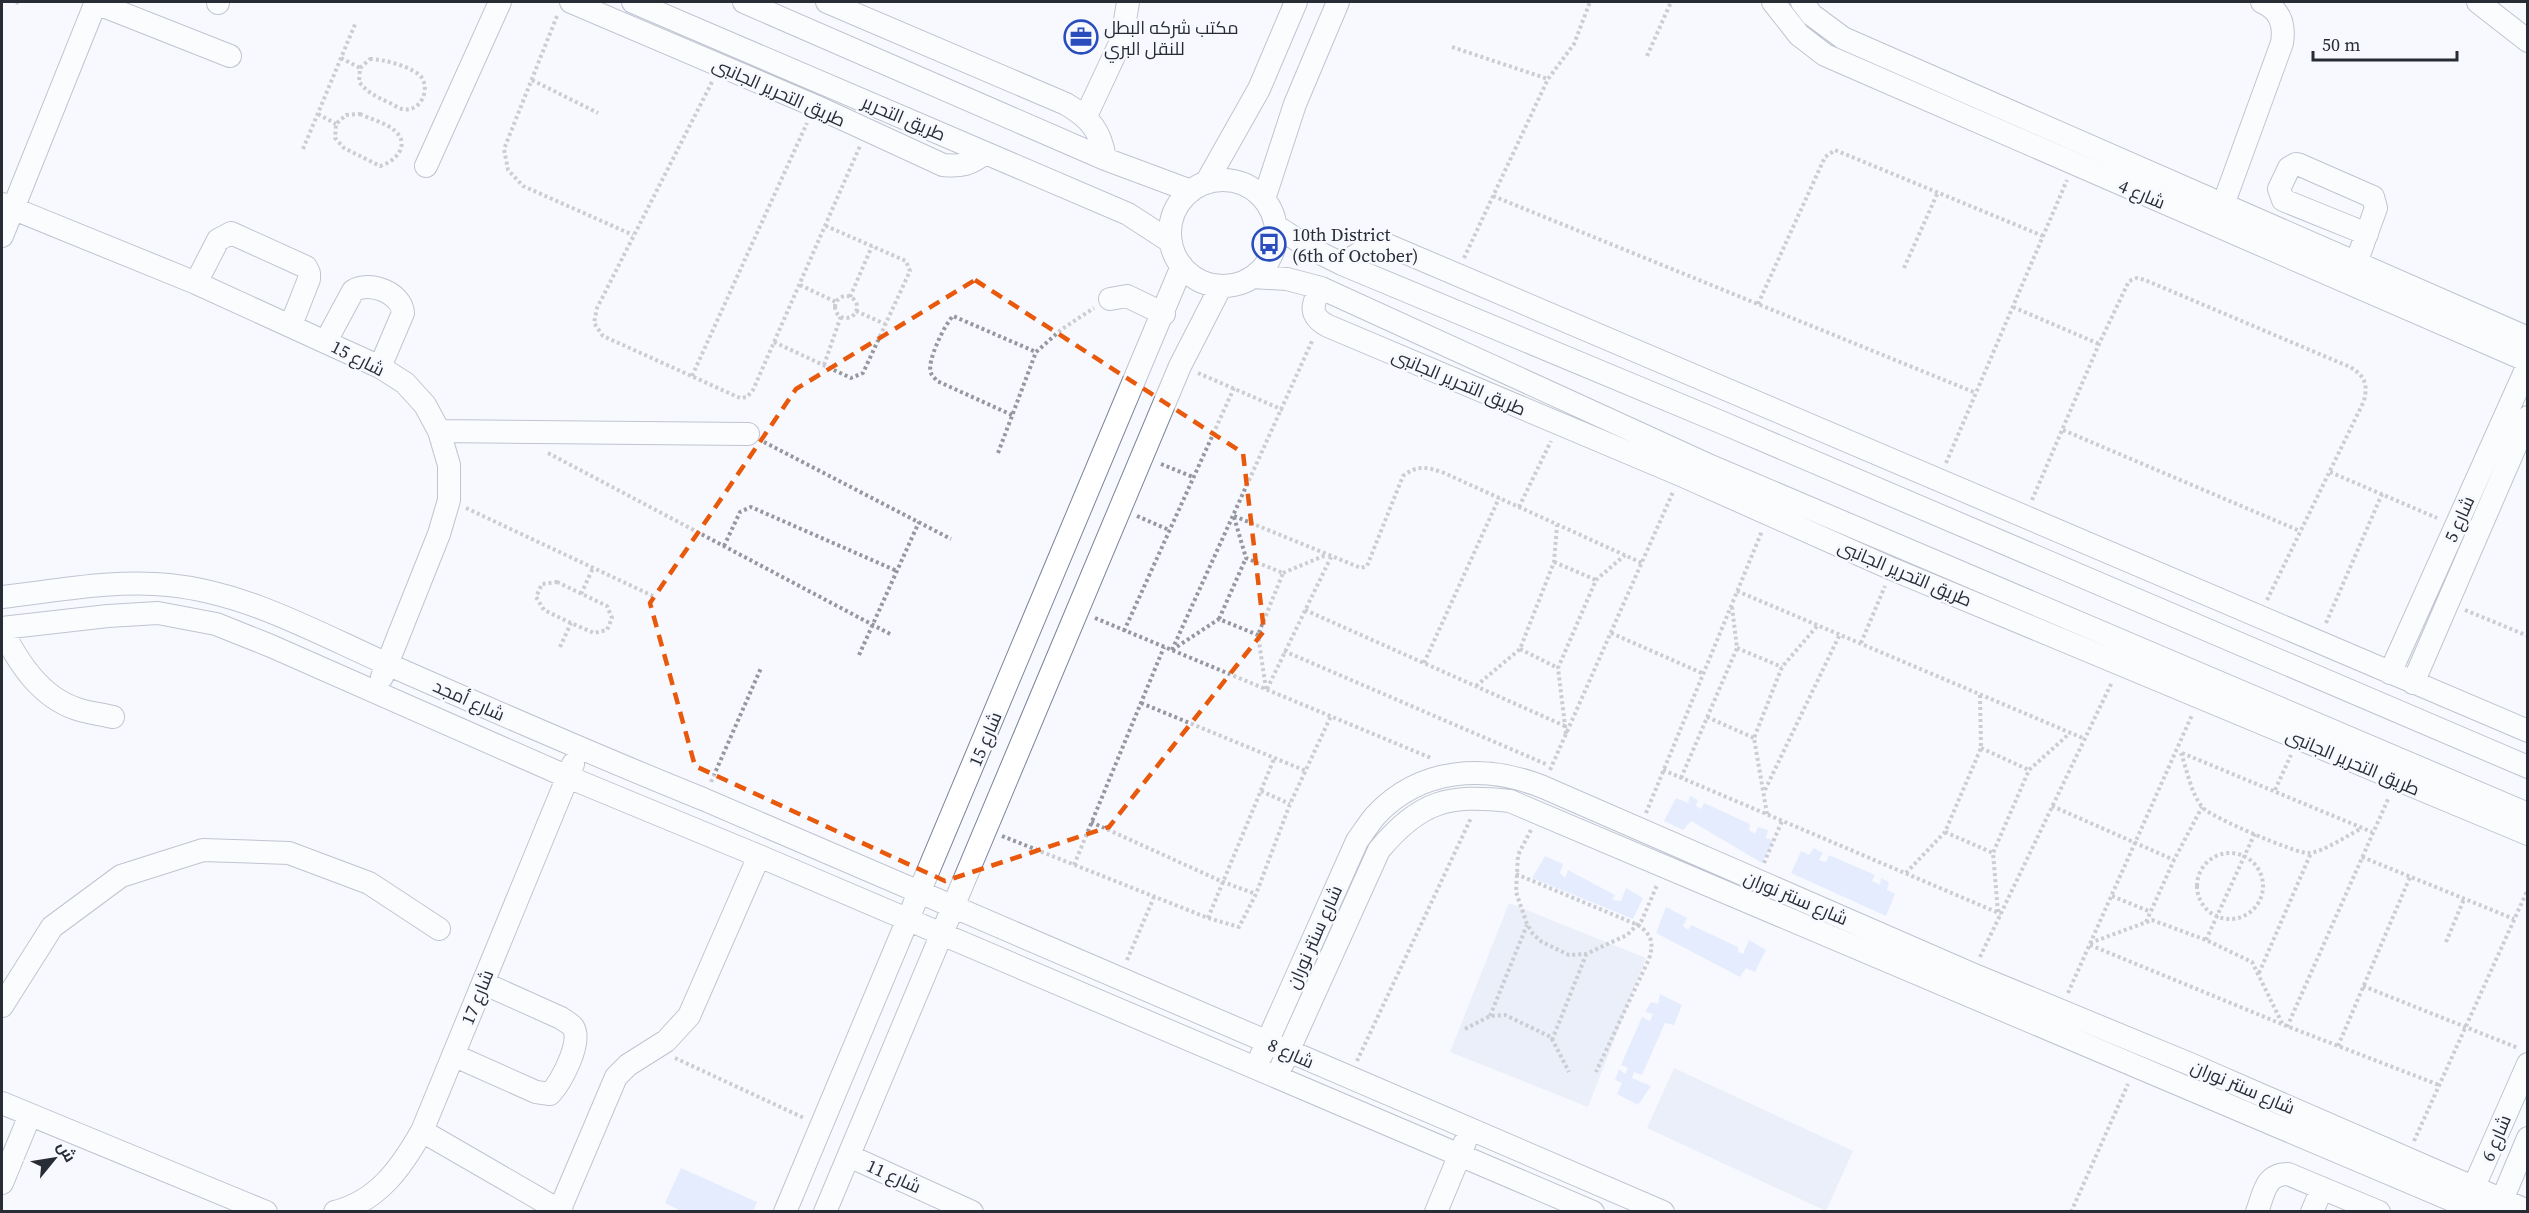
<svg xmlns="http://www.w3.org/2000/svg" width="2529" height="1213" viewBox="0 0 2529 1213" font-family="'Source Serif 4',Cairo,serif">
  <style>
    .green { fill: #dbe2f3 }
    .building { fill: #cddcff }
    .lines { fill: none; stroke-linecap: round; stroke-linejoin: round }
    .minor-casing { stroke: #7a849a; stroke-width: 24 }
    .path { stroke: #96989f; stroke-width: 4; stroke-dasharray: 3 3; stroke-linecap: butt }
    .minor { stroke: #fff; stroke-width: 22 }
    .marked { fill: none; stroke: #e8590c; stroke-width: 4.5; stroke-dasharray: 12 8; stroke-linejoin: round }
    .labels { text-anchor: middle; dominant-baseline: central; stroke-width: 5; stroke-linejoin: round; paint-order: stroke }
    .poi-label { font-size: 18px; fill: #282c35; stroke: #f7f9fe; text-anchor: start }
    .street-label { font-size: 18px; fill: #282c35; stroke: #f7f9fe }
  </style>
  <rect width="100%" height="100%" fill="#f7f9fe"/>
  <path class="green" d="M 1509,903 L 1646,958 L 1588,1107 L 1450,1052 Z
    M 1674,1068 L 1853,1151 L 1826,1211 L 1647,1128 Z"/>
  <path class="building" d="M 1690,796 L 1698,800 L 1696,806 L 1701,809 L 1704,803 L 1750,824 L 1749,830 L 1755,834 L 1758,827 L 1768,830 L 1766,838 L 1774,840 L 1762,863 L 1691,821 L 1683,830 L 1664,821 L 1676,798 L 1688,803 Z
    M 1814,848 L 1823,853 L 1819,860 L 1826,862 L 1829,855 L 1875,875 L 1872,881 L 1880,885 L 1881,878 L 1889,882 L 1887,890 L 1895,894 L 1886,916 L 1791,873 L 1801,851 L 1809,855 Z
    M 1545,856 L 1563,864 L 1560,873 L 1565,878 L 1568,870 L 1615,895 L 1612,900 L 1621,901 L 1626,888 L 1643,898 L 1633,919 L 1532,878 Z
    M 1666,907 L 1687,918 L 1683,926 L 1688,930 L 1691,925 L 1738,947 L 1738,952 L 1743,954 L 1749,940 L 1766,950 L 1755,972 L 1746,968 L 1740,977 L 1656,933 Z
    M 1660,994 L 1682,1005 L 1674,1025 L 1665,1023 L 1642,1075 L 1634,1072 L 1632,1078 L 1651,1086 L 1638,1105 L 1617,1094 L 1622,1083 L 1615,1080 L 1619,1069 L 1625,1074 L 1628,1068 L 1621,1065 L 1642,1017 L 1650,1021 L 1653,1014 L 1645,1012 L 1651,1002 L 1658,1004 Z
    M 681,1168 L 757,1202 L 753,1212 L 683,1212 L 665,1203 Z"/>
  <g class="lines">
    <defs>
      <path id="minor" d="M 571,2 L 815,106 L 943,165 C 961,167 971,164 985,153
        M 633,2 L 1128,214 L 1171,242
        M 744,2 L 1105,159 L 1191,191
        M 827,2 L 1066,104 C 1090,118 1101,131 1105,159
        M 1773,2 L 1799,35 L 1825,55 L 2528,361
        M 1802,2 L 1812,15 L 1843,38 L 2528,338
        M 2478,2 L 2528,41
        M 96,3 L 230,56
        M 218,3 L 218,2
        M 1086,116 L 1122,39 L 1128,2
        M 426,166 L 500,2
        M1170 233a53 53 0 1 1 106 0a53 53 0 1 1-106 0Z
        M 1206,183 L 1259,89 L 1296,2
        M 1264,199 L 1295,104 L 1338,2
        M 2,204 L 196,283 L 380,367 L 405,383 L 425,405 L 439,431 L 449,465 L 449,500 L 439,534 L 382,677
        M 2223,205 L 2282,43 C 2285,24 2280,10 2262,2
        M 1276,226 L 1308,247 L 1342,264 L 1723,423 L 2528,767
        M 2,236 L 96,2
        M 2356,263 L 2376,208 L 2373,197 L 2300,165 L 2296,164 L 2289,168 L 2279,189 L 2283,200 L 2367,234
        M 1342,264 L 1371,246 L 1385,244 L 2528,731
        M 1252,277 L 1287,279 L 1321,288 L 1706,464 L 2528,814
        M 196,283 L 218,240 L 231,233 L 306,267 L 309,273 L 309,279 L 291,325
        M 1321,288 C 1311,305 1309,316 1328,326 L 1681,475 L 1892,569 L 2528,834
        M 1110,299 L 1127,296 L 1164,314
        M 326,341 L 353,291 C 369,280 402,293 403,313 L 380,367
        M 439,431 L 748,434
        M 2,597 C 55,591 116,579 169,585 C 249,593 321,635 394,667 C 496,712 599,757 703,799 L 1663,1212
        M 2,628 L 108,616 L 158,613 L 216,624 L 271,646 L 568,777 L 759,856 L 1593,1212
        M 2,630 C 18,662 40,697 77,709 C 88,713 101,714 113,717
        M 2390,673 L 2528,365
        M 2413,683 L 2528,417
        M 2,1006 L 52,927 L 121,876 L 203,850 L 289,853 L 369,883 L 439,929
        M 453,1055 L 536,1092 L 550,1094 C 561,1082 583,1042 573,1027 C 571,1024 565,1021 561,1018 L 483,983
        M 1261,1056 L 1357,841 C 1363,833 1369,823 1376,815 C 1421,767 1486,764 1543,787 L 1972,974 L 2190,1064 L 2528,1211
        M 1282,1065 L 1379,850 C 1420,801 1448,794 1510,801 L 2480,1212
        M 2,1103 L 266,1212
        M 422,1131 L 562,1212
        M 849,1156 L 972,1212
        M 2,1183 L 30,1115
        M 2468,1200 L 2528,1064
        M 560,1209 L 616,1077 L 628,1065 L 666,1041 L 689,1016 L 759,856
        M 335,1212 C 378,1201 401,1168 422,1131 L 573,764
        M 785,1212 L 1182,266
        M 825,1212 L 1180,366 L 1221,286
        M 1436,1212 L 1465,1142
        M 2257,1212 C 2264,1193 2265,1174 2288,1174 L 2379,1212
        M 2312,1212 L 2322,1188
        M 2497,1212 L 2528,1138"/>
    </defs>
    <use href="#minor" class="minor-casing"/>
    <path class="path" d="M 16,2 L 19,3
      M 557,16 L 504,149 L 508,170 L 523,186 L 633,235
      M 1452,47 L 1548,79
      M 1647,56 L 1671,2
      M 341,58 L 360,68
      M 370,59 C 382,59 415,67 422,78 C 430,91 420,113 402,109 C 398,108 394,105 390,103 C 377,97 368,93 359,82 L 360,68 Z
      M 532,80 L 598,113
      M 712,82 L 597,308 L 594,323 L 603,336 L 740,398 L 747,397 L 753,390 L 860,146
      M 318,114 L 336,124
      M 360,114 C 370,119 387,123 395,131 C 411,145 395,162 380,166 L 344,148 L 335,138 L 336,124 L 346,115 Z
      M 303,149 L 356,22
      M 1493,196 L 1976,393
      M 1464,258 L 1548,79 L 1574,44 L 1590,2
      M 1904,268 L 1938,192
      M 800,285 L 836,302
      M835 307a11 11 0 1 1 22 0a11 11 0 1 1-22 0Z
      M 850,297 L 872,246
      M 1758,304 L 1825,157 L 1835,150 L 2043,236
      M 2013,307 L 2099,344
      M 856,311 L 885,324
      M 774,342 L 851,378 L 863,373 L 910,271 L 906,261 L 826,226
      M 824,365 L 841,316
      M 1198,373 L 1283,410
      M 692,376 L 807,123
      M 1012,415 L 937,381 C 935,378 932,376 931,373 C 926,362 945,324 953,316 L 1036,352
      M 2063,430 L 2300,531
      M 764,442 L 951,539
      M 548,453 L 892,635
      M 998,453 L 1036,352 L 1062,329 L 1094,308
      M 1946,463 L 2067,180
      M 1161,464 L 1193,477
      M 2330,472 L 2437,518
      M 2032,500 L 2099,344 L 2129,281 L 2137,278 L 2145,280 L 2350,367 C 2365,376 2368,384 2364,401 L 2267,600
      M 1519,507 L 1551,441
      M 466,508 L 653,596
      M 1137,516 L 1169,530
      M 1234,516 L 1361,568 L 1367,566 L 1403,476 C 1417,465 1426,467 1442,472 L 1642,563
      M 1234,517 L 1246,558 L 1283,573 L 1258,635
      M 724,546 L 740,512 L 751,507 L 897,571
      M 1554,562 L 1596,580
      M 1283,573 L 1326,555
      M 557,582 L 607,606 L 612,618 L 607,630 L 594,633 L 571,623 L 544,610 L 536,597 L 542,584 Z
      M 1737,591 L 2085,739
      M 581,594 L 593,568
      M 1305,610 L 1565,726
      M 2465,610 L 2528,636
      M 1095,618 L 1431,758
      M 1219,619 L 1246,558
      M 2326,623 L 2382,494
      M 1124,631 L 1234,388
      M 1611,633 L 1704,674
      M 1861,643 L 1885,586
      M 560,647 L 571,623
      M 1737,648 L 1782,667
      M 1520,649 L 1558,668
      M 1172,650 L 1313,339
      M 1172,650 L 1219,619 L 1258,635 L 1266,689
      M 1284,651 L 1548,765
      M 859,655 L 919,522
      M 1424,663 L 1499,498
      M 1476,686 L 1520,649 L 1554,562 L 1557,525
      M 1267,689 L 1331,557
      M 1141,703 L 1306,771
      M 1707,717 L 1754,738
      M 1566,734 L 1558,668 L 1596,580 L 1625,555
      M 1981,748 L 2029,770
      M 2181,753 C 2187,770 2191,794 2203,808 C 2211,817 2297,854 2308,853 C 2322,853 2348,835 2362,828
      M 2182,753 L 2372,832
      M 1550,770 L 1673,492
      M 1663,770 L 2001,914
      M 1681,778 L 1737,648 L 1732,607
      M 711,782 L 761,668
      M 1765,790 L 1840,634
      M 2275,790 L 2291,755
      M 1261,791 L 1290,804
      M 2052,806 L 2174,860
      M 1646,813 L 1762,531
      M 1767,814 L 1754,738 L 1782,667 L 1818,625
      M 1091,822 L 1223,882 L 1256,894
      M 1531,830 L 1518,855 L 1516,892 L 1527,924 L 1533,934 L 1542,942 L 1569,955 L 1586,954 L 1627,935 L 1642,920 L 1657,885
      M 1945,832 L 1993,853
      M 1002,836 L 1208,918 L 1239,927 L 1256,894 L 1290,804 L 1331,716
      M2197 886a33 33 0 1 1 66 0a33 33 0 1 1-66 0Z
      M 2362,857 L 2514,919
      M 1764,863 L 1782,821
      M 1074,865 L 1164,647
      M 1906,873 L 1945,832 L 1981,748 L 1980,694
      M 1516,874 L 1638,925 C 1652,935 1654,943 1649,959 L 1596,1072
      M 2112,896 L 2151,912
      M 1998,912 L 1993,853 L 2029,770 L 2070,733
      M 1208,918 L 1274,759
      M 2146,922 L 2174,860 L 2202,807
      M 2206,940 L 2255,833
      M 2446,942 L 2464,899
      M 2090,943 L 2152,920 L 2206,940 L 2252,962 L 2283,1025
      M 2090,945 L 2284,1025 L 2439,1085
      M 1980,957 L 2112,682
      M 1127,960 L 1154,897
      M 2259,973 L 2311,853
      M 2363,986 L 2518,1048
      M 2068,993 L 2192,715
      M 1490,1016 L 1527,925
      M 2287,1027 L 2389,797
      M 1465,1029 L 1490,1016 L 1505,1015 L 1551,1037 L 1569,1072
      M 1552,1040 L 1586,955
      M 2338,1046 L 2410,877
      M 675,1058 L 804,1118
      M 1357,1061 L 1471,818
      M 2414,1141 L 2528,889
      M 2071,1212 L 2128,1084"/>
    <use href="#minor" class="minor"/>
  </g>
  <path d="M0 0H2529V1213H0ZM 975,280 L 1243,453 L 1264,631 L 1109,827 L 945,881 L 695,766 L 650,603 L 796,389 Z" fill="#f7f9fe" fill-opacity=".55" fill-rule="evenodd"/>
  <path class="marked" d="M 975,280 L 1243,453 L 1264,631 L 1109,827 L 945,881 L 695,766 L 650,603 L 796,389 Z"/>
  <defs>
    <symbol id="office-ring" viewBox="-11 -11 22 22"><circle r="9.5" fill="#f7f9fe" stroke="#294dbc" stroke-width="1.5"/><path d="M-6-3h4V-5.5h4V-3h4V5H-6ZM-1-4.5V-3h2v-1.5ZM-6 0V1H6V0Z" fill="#294dbc"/></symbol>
    <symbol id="bus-ring" viewBox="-11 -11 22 22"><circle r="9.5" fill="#f7f9fe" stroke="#294dbc" stroke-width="1.5"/><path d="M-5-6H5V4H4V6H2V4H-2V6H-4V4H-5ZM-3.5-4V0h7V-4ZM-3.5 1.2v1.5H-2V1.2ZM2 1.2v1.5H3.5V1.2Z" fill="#294dbc"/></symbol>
  </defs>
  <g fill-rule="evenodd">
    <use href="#office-ring" x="1062" y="18" width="38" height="38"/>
    <use href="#bus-ring" x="1250" y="225" width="38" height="38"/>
  </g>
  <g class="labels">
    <g class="poi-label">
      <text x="1104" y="27">مكتب شركه البطل<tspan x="1104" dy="21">للنقل البري</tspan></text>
      <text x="1292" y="234">10th District<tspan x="1292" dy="21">(6th of October)</tspan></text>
    </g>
    <g class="street-label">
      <text transform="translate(779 92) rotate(24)">طريق التحرير الجانبى</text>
      <text transform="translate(904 118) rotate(23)">طريق التحرير</text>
      <text transform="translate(2142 194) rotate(23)">شارع 4</text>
      <text transform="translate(358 358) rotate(27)">شارع 15</text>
      <text transform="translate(1459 382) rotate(23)">طريق التحرير الجانبى</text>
      <text transform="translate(2459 519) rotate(-66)">شارع 5</text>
      <text transform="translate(1905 573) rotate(23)">طريق التحرير الجانبى</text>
      <text transform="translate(469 700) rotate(24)">شارع أمجد</text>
      <text transform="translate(985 739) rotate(-67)">شارع 15</text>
      <text transform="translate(2353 762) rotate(23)">طريق التحرير الجانبى</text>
      <text transform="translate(1796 898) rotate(23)">شارع سنتر نوران</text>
      <text transform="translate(1314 937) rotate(-66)">شارع سنتر نوران</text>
      <text transform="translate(477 997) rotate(-68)">شارع 17</text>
      <text transform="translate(1291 1053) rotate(24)">شارع 8</text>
      <text transform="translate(2243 1087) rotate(23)">شارع سنتر نوران</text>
      <text transform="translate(2496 1138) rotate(-67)">شارع 6</text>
      <text transform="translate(894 1176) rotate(24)">شارع 11</text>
    </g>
  </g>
  <rect width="2529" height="1213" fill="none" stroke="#282c35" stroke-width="6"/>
  <g transform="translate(54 1159) rotate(60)" stroke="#f7f9fe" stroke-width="4.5" paint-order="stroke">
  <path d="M0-4.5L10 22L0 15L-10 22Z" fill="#282c35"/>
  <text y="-9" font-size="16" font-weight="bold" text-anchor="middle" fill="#282c35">ش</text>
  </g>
  <path d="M2313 51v9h144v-9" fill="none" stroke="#282c35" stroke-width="3"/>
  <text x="2322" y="51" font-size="18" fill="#282c35" stroke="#f7f9fe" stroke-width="4.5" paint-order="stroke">50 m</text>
</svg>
